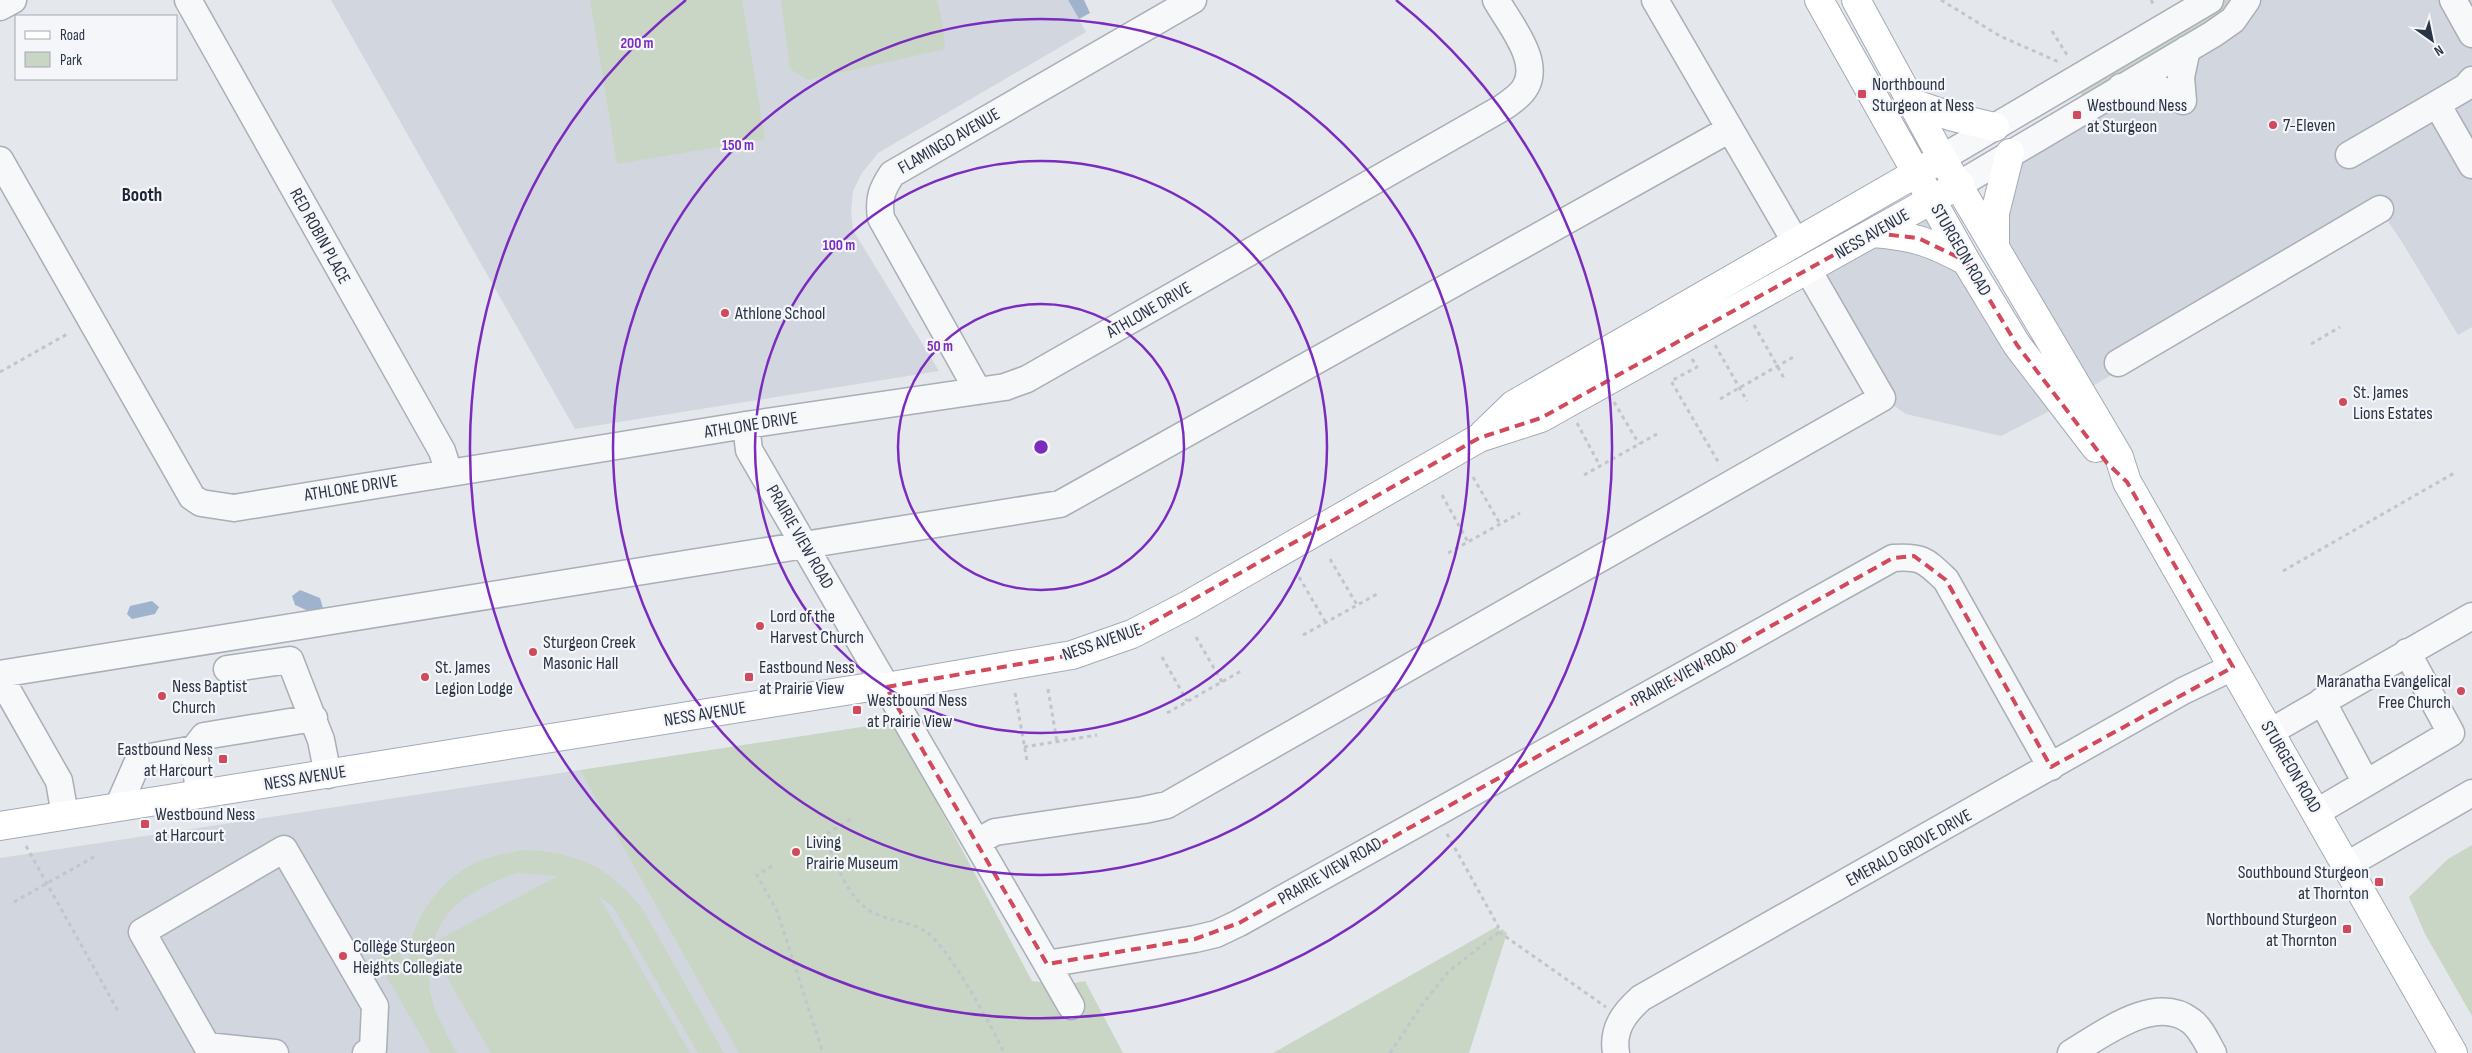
<svg xmlns="http://www.w3.org/2000/svg" width="2472" height="1053" viewBox="0 0 2472 1053" font-family="'Sofia Sans Condensed',sans-serif">
  <style>
    .built { fill: #d2d6de }
    .green { fill: #c9d6c5; fill-rule: evenodd }
    .water { fill: #9fb4cc }
    .lines { fill: none; stroke-linecap: round; stroke-linejoin: round }
    .minor-casing { stroke: #a9aeb7; stroke-width: 29 }
    .major-casing { stroke: #a3abb8; stroke-width: 30 }
    .path { stroke: #c2c5cb; stroke-width: 3; stroke-dasharray: 4 4; stroke-linecap: butt }
    .minor { stroke: #f7f8fa; stroke-width: 26 }
    .major { stroke: #fff; stroke-width: 28 }
    .marked { fill: none; stroke: #d1495b; stroke-width: 4; stroke-dasharray: 10 6; stroke-linejoin: round }
    .ring { fill: none; stroke: #7b2cbf; stroke-width: 2.5 }
    .poi-dot { fill: #d1495b; stroke: #f4f6f9; stroke-width: 2 }
    .labels { text-anchor: middle; dominant-baseline: central; stroke-width: 4.5; stroke-linejoin: round; paint-order: stroke }
    .poi-label { font-size: 18px; fill: #2b3445; stroke: #f4f6f9; text-anchor: start }
    .street-label { font-size: 18px; fill: #2b3445; stroke: #f4f6f9 }
    .neighbourhood-label { font-size: 19px; font-weight: bold; fill: #1d2536; stroke: #f4f6f9 }
    .centre { fill: #7b2cbf; stroke: #f4f6f9; stroke-width: 2.5 }
    .ring-label { font-size: 15px; text-anchor: middle; font-weight: bold; fill: #7b2cbf; stroke: #f4f6f9; stroke-width: 4.5; stroke-linejoin: round; paint-order: stroke }
  </style>
  <rect width="100%" height="100%" fill="#e4e7ec"/>
  <path class="built" d="M 331,0 L 1068,0 L 1086,32 L 878,153 L 862,173 L 853,191 L 851,212 L 853,230 L 939,371 L 575,429 Z
    M 2247,0 L 2472,0 L 2472,327 L 2458,335 L 2402,242 L 2383,214 L 2081,393 L 2025,300 L 1995,213 L 2010,153 Z
    M 1932,200 L 2063,404 L 2001,436 L 1906,414 L 1882,398 L 1808,270 Z
    M 580,770 L 742,1053 L 0,1053 L 0,858 Z"/>
  <path class="green" d="M 590,0 L 742,0 L 765,139 L 617,164 Z
    M 781,0 L 937,0 L 943,25 L 945,49 L 808,80 L 790,69 Z
    M 2210,0 L 2247,0 L 2088,107 L 2074,81 Z
    M 894,722 L 1032,981 L 1065,985 L 1085,981 L 1123,1053 L 739,1053 L 580,770 Z
    M 2472,845 L 2472,1016 L 2425,934 L 2409,897 L 2448,859 Z
    M 523,850 C 578,852 607,866 642,908 L 724,1053 L 698,1053 L 620,918 L 612,906 L 598,895 L 690,1053 L 491,1053 L 432,952 C 421,988 439,1022 457,1053 L 431,1053 L 377,960 L 396,948 L 408,967 C 409,959 409,949 411,941 C 419,909 446,877 475,863 C 491,856 507,853 523,850 ZM 518,873 L 558,876 L 434,942 C 442,904 484,884 518,873 Z
    M 1498,926 L 1499,931 L 1502,929 L 1507,933 L 1469,1053 L 1273,1053 Z"/>
  <path class="water" d="M 1068,0 L 1084,0 L 1090,13 L 1079,19 Z
    M 300,590 L 320,598 L 323,608 L 313,613 L 295,605 L 292,596 Z
    M 152,601 L 159,607 L 155,614 L 132,619 L 127,614 L 130,606 Z"/>
  <g class="lines">
    <defs>
      <path id="minor" d="M 188,0 L 442,451 L 449,473
        M 1655,0 L 1795,241
        M 2453,0 L 2472,34
        M 0,7 L 13,0
        M 2121,87 L 2160,89 L 2183,101 L 2181,77 L 2187,49
        M 2437,104 L 2466,87 L 2472,80
        M 2349,155 L 2437,104 L 2472,165
        M 1942,158 L 2210,0
        M 0,160 L 192,497 L 201,503 L 234,508 L 746,425 L 1005,387 L 1027,379 L 1502,108 C 1508,104 1515,99 1520,94 C 1547,67 1510,25 1496,0
        M 1960,184 L 2213,34 L 2233,20 L 2247,0
        M 2118,363 L 2380,209
        M 978,391 L 881,218 C 878,199 882,189 892,174 L 1193,0
        M 746,425 L 749,450 L 1047,964 L 1195,939 L 1216,934 L 1239,923 L 1893,558 C 1922,556 1925,560 1946,580 L 2051,767
        M 227,669 L 290,660 L 321,740 L 328,775
        M 0,674 L 1060,504 L 1730,129
        M 0,677 L 59,781 L 65,815
        M 2322,701 L 2366,783
        M 2270,732 L 2472,616
        M 199,794 L 194,749 L 204,736 L 314,718
        M 118,807 L 139,759 L 194,749
        M 2317,812 L 2451,733 L 2407,652
        M 977,842 L 995,832 L 1144,810 L 1167,805 L 1882,398 L 1808,270
        M 2347,865 L 2472,793
        M 1047,964 L 1071,1006
        M 275,1053 L 207,1046 L 142,932 L 284,849 L 375,1006 L 373,1049 L 366,1053
        M 1616,1053 C 1612,1029 1624,1013 1641,998 L 2183,691 L 2233,667
        M 2071,1053 C 2102,1035 2155,993 2191,1021 C 2201,1028 2207,1043 2213,1053"/>
      <path id="major" d="M 1819,0 L 1966,261 L 2017,345 L 2096,448
        M 1856,0 L 1942,158 L 2119,457 L 2127,482 L 2453,1053
        M 1915,104 L 1953,117 L 1995,127
        M 1873,233 C 1913,236 1931,242 1966,261
        M 1995,246 L 1995,213 L 2010,153
        M 1483,434 L 1513,405 L 1932,164
        M 0,826 L 864,688 L 886,687 L 1072,655 L 1132,634 L 1188,605 L 1479,438 L 1541,418 L 1960,184"/>
    </defs>
    <use href="#minor" class="minor-casing"/>
    <use href="#major" class="major-casing"/>
    <path class="path" d="M 1941,0 L 2000,36 L 2061,63
      M 2151,0 L 2155,7
      M 2052,31 L 2069,58
      M 1754,325 L 1784,378
      M 2311,344 L 2340,327
      M 1715,345 L 1747,401
      M 1692,359 L 1697,367 L 1671,381 L 1720,465
      M 0,372 L 69,333
      M 1720,399 L 1795,356
      M 1614,402 L 1639,444
      M 1577,423 L 1600,466
      M 1584,475 L 1657,434
      M 1473,477 L 1500,524
      M 1442,495 L 1468,542
      M 1448,553 L 1520,513
      M 1330,559 L 1357,605
      M 2283,571 L 2456,472
      M 1299,577 L 1326,623
      M 1303,635 L 1379,593
      M 1196,637 L 1222,682
      M 1162,657 L 1187,701
      M 1048,689 L 1057,742
      M 1015,693 L 1027,761
      M 1167,713 L 1241,671
      M 1024,747 L 1097,735
      M 823,836 C 837,861 845,897 872,912 C 890,922 913,921 929,934 C 950,951 992,1026 1004,1053
      M 820,838 L 854,817
      M 26,846 L 118,1011
      M 772,866 L 757,875 L 777,911 L 823,1053
      M 14,902 L 97,855
      M 1499,932 L 1606,1007
      M 1390,1053 L 1422,1005 L 1448,972 L 1499,932 L 1498,926 L 1446,832"/>
    <use href="#minor" class="minor"/>
    <use href="#major" class="major"/>
  </g>
  <path class="marked" d="M 1873,233 L 1918,238 L 1966,261 L 2017,345 L 2107,463 L 2127,482 L 2233,667 L 2051,767 L 1946,580 L 1914,556 L 1893,558 L 1239,923 L 1195,939 L 1047,964 L 886,687 L 1072,655 L 1132,634 L 1479,438 L 1541,418 Z"/>
  <g class="ring">
    <circle cx="1041" cy="447" r="143"/>
    <circle cx="1041" cy="447" r="286"/>
    <circle cx="1041" cy="447" r="428"/>
    <path d="M1396 0A571 571 0 1 1 686 0"/>
  </g>
  <g class="poi-dot">
    <rect x="1857" y="89" width="10" height="10" rx="2.5"/>
    <rect x="2072" y="110" width="10" height="10" rx="2.5"/>
    <circle cx="2273" cy="125" r="5"/>
    <circle cx="725" cy="313" r="5"/>
    <circle cx="2343" cy="402" r="5"/>
    <circle cx="760" cy="626" r="5"/>
    <circle cx="533" cy="652" r="5"/>
    <circle cx="425" cy="677" r="5"/>
    <rect x="744" y="672" width="10" height="10" rx="2.5"/>
    <circle cx="2461" cy="691" r="5"/>
    <circle cx="162" cy="696" r="5"/>
    <rect x="852" y="705" width="10" height="10" rx="2.5"/>
    <rect x="218" y="754" width="10" height="10" rx="2.5"/>
    <rect x="140" y="819" width="10" height="10" rx="2.5"/>
    <circle cx="796" cy="852" r="5"/>
    <rect x="2374" y="877" width="10" height="10" rx="2.5"/>
    <rect x="2342" y="924" width="10" height="10" rx="2.5"/>
    <circle cx="343" cy="956" r="5"/>
  </g>
  <g class="labels">
    <g class="poi-label">
      <text x="1872" y="84">Northbound<tspan x="1872" dy="21">Sturgeon at Ness</tspan></text>
      <text x="2087" y="105">Westbound Ness<tspan x="2087" dy="21">at Sturgeon</tspan></text>
      <text x="2283" y="125">7-Eleven</text>
      <text x="735" y="313">Athlone School</text>
      <text x="2353" y="392">St. James<tspan x="2353" dy="21">Lions Estates</tspan></text>
      <text x="770" y="616">Lord of the<tspan x="770" dy="21">Harvest Church</tspan></text>
      <text x="543" y="642">Sturgeon Creek<tspan x="543" dy="21">Masonic Hall</tspan></text>
      <text x="435" y="667">St. James<tspan x="435" dy="21">Legion Lodge</tspan></text>
      <text x="759" y="667">Eastbound Ness<tspan x="759" dy="21">at Prairie View</tspan></text>
      <text x="2451" y="681" text-anchor="end">Maranatha Evangelical<tspan x="2451" dy="21">Free Church</tspan></text>
      <text x="172" y="686">Ness Baptist<tspan x="172" dy="21">Church</tspan></text>
      <text x="867" y="700">Westbound Ness<tspan x="867" dy="21">at Prairie View</tspan></text>
      <text x="213" y="749" text-anchor="end">Eastbound Ness<tspan x="213" dy="21">at Harcourt</tspan></text>
      <text x="155" y="814">Westbound Ness<tspan x="155" dy="21">at Harcourt</tspan></text>
      <text x="806" y="842">Living<tspan x="806" dy="21">Prairie Museum</tspan></text>
      <text x="2369" y="872" text-anchor="end">Southbound Sturgeon<tspan x="2369" dy="21">at Thornton</tspan></text>
      <text x="2337" y="919" text-anchor="end">Northbound Sturgeon<tspan x="2337" dy="21">at Thornton</tspan></text>
      <text x="353" y="946">Collège Sturgeon<tspan x="353" dy="21">Heights Collegiate</tspan></text>
    </g>
    <g class="street-label">
      <text transform="translate(949 141) rotate(-30)">FLAMINGO AVENUE</text>
      <text transform="translate(1872 234) rotate(-30)">NESS AVENUE</text>
      <text transform="translate(320 236) rotate(61)">RED ROBIN PLACE</text>
      <text transform="translate(1961 250) rotate(60)">STURGEON ROAD</text>
      <text transform="translate(1149 310) rotate(-30)">ATHLONE DRIVE</text>
      <text transform="translate(751 425) rotate(-9)">ATHLONE DRIVE</text>
      <text transform="translate(351 488) rotate(-9)">ATHLONE DRIVE</text>
      <text transform="translate(800 537) rotate(60)">PRAIRIE VIEW ROAD</text>
      <text transform="translate(1102 642) rotate(-19)">NESS AVENUE</text>
      <text transform="translate(1684 674) rotate(-29)">PRAIRIE VIEW ROAD</text>
      <text transform="translate(705 714) rotate(-9)">NESS AVENUE</text>
      <text transform="translate(2291 767) rotate(60)">STURGEON ROAD</text>
      <text transform="translate(305 778) rotate(-9)">NESS AVENUE</text>
      <text transform="translate(1909 848) rotate(-29)">EMERALD GROVE DRIVE</text>
      <text transform="translate(1330 871) rotate(-30)">PRAIRIE VIEW ROAD</text>
    </g>
    <g class="neighbourhood-label">
      <text x="142" y="195">Booth</text>
    </g>
  </g>
  <circle cx="1041" cy="447" r="8" class="centre"/>
  <g class="ring-label">
    <text x="637" y="48">200 m</text>
    <text x="738" y="150">150 m</text>
    <text x="839" y="250">100 m</text>
    <text x="940" y="351">50 m</text>
  </g>
  <rect x="15" y="15" width="162" height="65" fill="#f4f6f9" stroke="#a4a8b1"/>
  <rect x="25" y="31" width="25" height="8" fill="#ffffff" stroke="#a4a8b1"/>
  <text x="60" y="40" font-size="15" fill="#2b3445">Road</text>
  <rect x="25" y="52" width="25" height="15" fill="#c9d6c5" stroke="#a4a8b1"/>
  <text x="60" y="65" font-size="15" fill="#2b3445">Park</text>
  <g transform="translate(2432 40) rotate(147)" stroke="#f4f6f9" stroke-width="4" paint-order="stroke">
  <path d="M0-4L9 19L0 12L-9 19Z" fill="#2b3445"/>
  <text y="-8" font-size="14" font-weight="bold" text-anchor="middle" fill="#2b3445">N</text>
  </g>
</svg>
